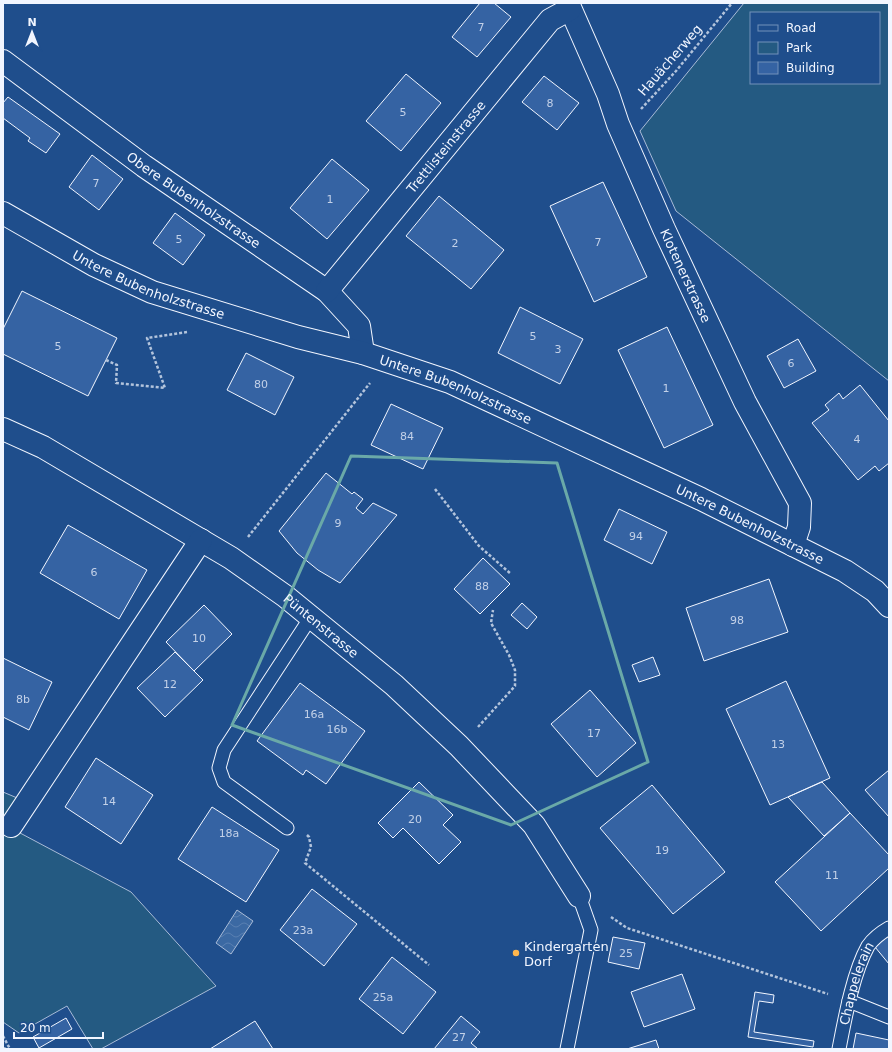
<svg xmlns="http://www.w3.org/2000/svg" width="892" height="1052" viewBox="0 0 892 1052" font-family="'DejaVu Sans',sans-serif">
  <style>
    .green { fill: #245a82; stroke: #a8bbd7; fill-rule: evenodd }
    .water { fill: url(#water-waves); stroke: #a8bbd7 }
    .building { fill: #3563a3; stroke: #f2f6ff }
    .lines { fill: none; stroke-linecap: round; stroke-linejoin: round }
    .lane-casing { stroke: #f2f6ff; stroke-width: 15 }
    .street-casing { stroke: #f2f6ff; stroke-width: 24 }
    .path { stroke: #b3c4dc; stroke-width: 2.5; stroke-dasharray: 3 2; stroke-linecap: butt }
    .lane { stroke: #1f4e8c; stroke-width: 13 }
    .street { stroke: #1f4e8c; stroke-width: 22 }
    .marked { fill: none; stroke: #6aa9a8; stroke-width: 3; stroke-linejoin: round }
    .poi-dot { fill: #ffb74d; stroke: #1f4e8c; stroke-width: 1.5 }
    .labels { text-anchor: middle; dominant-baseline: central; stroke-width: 3; stroke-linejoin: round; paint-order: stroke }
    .number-label { font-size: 11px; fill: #c3d1e8 }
    .street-label { font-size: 13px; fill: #f2f6ff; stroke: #1f4e8c }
    .poi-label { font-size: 13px; fill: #f2f6ff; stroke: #1f4e8c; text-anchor: start }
  </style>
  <defs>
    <pattern id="water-waves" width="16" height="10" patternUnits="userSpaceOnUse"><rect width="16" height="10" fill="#3b69a3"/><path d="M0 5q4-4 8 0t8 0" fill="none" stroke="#587fb1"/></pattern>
  </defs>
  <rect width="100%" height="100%" fill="#1f4e8c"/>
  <path class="green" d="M 744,3 L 889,3 L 889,381 L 676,211 L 640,131 ZM 751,13 L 879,13 L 879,83 L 751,83 Z
    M 3,792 L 22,800 L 5,825 L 131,892 L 216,986 L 101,1049 L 93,1049 L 67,1006 L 19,1033 L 3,1022 Z"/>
  <path class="water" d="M 237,910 L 253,921 L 231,954 L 216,943 Z"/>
  <path class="building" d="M 480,3 L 494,3 L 511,17 L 477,57 L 452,37 Z
    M 406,74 L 441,103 L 401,151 L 366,121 Z
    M 544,76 L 579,103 L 557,130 L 522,102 Z
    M 8,97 L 60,134 L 46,153 L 28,141 L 30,138 L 3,118 L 3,103 Z
    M 92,155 L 123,179 L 99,210 L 69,187 Z
    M 332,159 L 369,190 L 327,239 L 290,208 Z
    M 603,182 L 647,277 L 594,302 L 550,206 Z
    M 439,196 L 504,250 L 471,289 L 406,236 Z
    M 175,213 L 205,235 L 183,265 L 153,243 Z
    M 22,291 L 117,338 L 88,396 L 3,354 L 3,329 Z
    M 520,307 L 583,339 L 560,384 L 498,353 Z
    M 667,327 L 713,425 L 664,448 L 618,350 Z
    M 798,339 L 816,371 L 784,388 L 767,356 Z
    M 246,353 L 294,377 L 275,415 L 227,390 Z
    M 860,385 L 889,421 L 889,463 L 879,471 L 875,466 L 858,480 L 812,423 L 829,410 L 825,405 L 839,393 L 843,399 Z
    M 391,404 L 443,428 L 423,469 L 371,445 Z
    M 326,473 L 352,494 L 354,492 L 363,499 L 356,508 L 363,514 L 373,503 L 397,515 L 340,583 L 318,570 L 297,553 L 279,531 Z
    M 619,509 L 667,532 L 652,564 L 604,540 Z
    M 68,525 L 147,570 L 119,619 L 40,573 Z
    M 483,558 L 510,584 L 480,614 L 454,589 Z
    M 769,579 L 788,632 L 704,661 L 686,608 Z
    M 522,603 L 537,617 L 527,629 L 511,615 Z
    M 204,605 L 232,634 L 194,671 L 166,642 Z
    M 175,652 L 203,680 L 165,717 L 137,688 Z
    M 653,657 L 660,675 L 639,682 L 632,665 Z
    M 3,658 L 52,682 L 29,730 L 3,717 Z
    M 786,681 L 830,778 L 770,805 L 726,709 Z
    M 300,683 L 365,731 L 326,784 L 306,770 L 303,775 L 257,741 Z
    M 590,690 L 636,743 L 597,777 L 551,724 Z
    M 96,758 L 153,795 L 121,844 L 65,807 Z
    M 889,770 L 889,817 L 865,790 Z
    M 419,782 L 453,815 L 443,825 L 461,842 L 439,864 L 403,828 L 393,838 L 378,823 Z
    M 822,782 L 850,813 L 824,836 L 788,797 Z
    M 652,785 L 725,872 L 673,914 L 600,828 Z
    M 212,807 L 279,850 L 246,902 L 178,859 Z
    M 850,813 L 889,855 L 889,868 L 821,931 L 775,882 Z
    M 312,889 L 357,924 L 324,966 L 280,930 Z
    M 889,935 L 889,964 L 875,947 Z
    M 613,937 L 645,943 L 639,969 L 608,962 Z
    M 392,957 L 436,992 L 403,1034 L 359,999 Z
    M 682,974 L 695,1009 L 644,1027 L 631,992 Z
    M 755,992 L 774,995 L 773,1003 L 759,1001 L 754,1032 L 814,1041 L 813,1047 L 748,1037 Z
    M 461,1016 L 480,1032 L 471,1043 L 478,1049 L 434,1049 Z
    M 66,1018 L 72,1029 L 39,1048 L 33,1037 Z
    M 255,1021 L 273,1049 L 210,1049 Z
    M 856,1033 L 889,1040 L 889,1049 L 853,1049 Z
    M 656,1040 L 659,1049 L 627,1049 Z"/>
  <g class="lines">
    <defs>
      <g id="lane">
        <path d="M 287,828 L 224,782 L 219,768 L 224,750 L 311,617"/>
        <path d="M 849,1001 L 889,1017"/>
        <path d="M 567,1049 L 591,930 L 579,896"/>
        <path id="s1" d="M 839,1049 C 845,1018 853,973 868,946 C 873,939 882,932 889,928"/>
      </g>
      <g id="street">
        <path id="s2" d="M 568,3 L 608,94 L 618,124 L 664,229 L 745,402 L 800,503 L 799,527 L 793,545"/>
        <path id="s3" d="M 3,61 L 144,166 L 327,291 L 359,326 L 363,353"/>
        <path id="s4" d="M 3,213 L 94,265 L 152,292 L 298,337 L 363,353 L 450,382 L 701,499 L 845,571 L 875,591 L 889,606"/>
        <path id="s5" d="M 327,291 L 550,20 L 570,9"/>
        <path id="s6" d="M 3,429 L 43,447 L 231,558 L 285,596 L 394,685 L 459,746 L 534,825 L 579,896"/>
        <path d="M 11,826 L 201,540"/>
      </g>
    </defs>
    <use href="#lane" class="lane-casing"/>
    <use href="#street" class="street-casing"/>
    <path class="path" d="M 641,109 L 676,71 L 732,3
      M 106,360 L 117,365 L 116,383 L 165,388 L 147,338 L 187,332
      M 435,489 L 479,546 L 511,574
      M 248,537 L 370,383
      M 478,727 L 515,686 L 515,670 L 509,655 L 491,623 L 493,610
      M 307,835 L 309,837 L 311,847 L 305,863 L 429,965
      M 611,917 L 627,928 L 828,994
      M 3,1036 L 10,1049
      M 3,1048 L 6,1049"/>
    <use href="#lane" class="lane"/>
    <use href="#street" class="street"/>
  </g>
  <path class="marked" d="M 351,456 L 557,463 L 648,762 L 511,825 L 232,725 Z"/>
  <circle class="poi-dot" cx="516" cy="953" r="4"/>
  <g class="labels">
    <g class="number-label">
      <text x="481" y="27">7</text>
      <text x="550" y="103">8</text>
      <text x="403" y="112">5</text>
      <text x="96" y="183">7</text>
      <text x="330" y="199">1</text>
      <text x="179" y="239">5</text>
      <text x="598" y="242">7</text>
      <text x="455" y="243">2</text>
      <text x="533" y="336">5</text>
      <text x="58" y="346">5</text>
      <text x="558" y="349">3</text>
      <text x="791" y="363">6</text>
      <text x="261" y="384">80</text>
      <text x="666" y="388">1</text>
      <text x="407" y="436">84</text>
      <text x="857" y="439">4</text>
      <text x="338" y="523">9</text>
      <text x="636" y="536">94</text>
      <text x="94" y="572">6</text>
      <text x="482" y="586">88</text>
      <text x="737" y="620">98</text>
      <text x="199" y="638">10</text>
      <text x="170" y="684">12</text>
      <text x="23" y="699">8b</text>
      <text x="314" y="714">16a</text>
      <text x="337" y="729">16b</text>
      <text x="594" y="733">17</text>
      <text x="778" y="744">13</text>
      <text x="109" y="801">14</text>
      <text x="415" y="819">20</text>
      <text x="229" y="833">18a</text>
      <text x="662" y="850">19</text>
      <text x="832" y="875">11</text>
      <text x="303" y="930">23a</text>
      <text x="626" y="953">25</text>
      <text x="383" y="997">25a</text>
      <text x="459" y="1037">27</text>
    </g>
    <g class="street-label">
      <text transform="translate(670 60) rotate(-49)">Hauächerweg</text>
      <text stroke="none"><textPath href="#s5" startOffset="187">Trettlisteinstrasse</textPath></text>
      <text stroke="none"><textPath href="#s3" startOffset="236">Obere Bubenholzstrasse</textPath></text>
      <text stroke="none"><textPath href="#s2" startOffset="297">Klotenerstrasse</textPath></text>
      <text stroke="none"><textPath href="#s4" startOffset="163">Untere Bubenholzstrasse</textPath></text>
      <text stroke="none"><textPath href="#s4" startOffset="488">Untere Bubenholzstrasse</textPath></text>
      <text stroke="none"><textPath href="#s4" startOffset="812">Untere Bubenholzstrasse</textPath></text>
      <text stroke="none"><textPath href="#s6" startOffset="375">Püntenstrasse</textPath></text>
      <text stroke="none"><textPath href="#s1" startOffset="68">Chappelerain</textPath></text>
    </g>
    <g class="poi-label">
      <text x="524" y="946">Kindergarten<tspan x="524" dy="15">Dorf</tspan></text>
    </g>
  </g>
  <rect width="892" height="1052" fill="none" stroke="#f2f6ff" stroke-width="8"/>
  <rect x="750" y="12" width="130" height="72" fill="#1f4e8c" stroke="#7391ba"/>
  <rect x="758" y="25" width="20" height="6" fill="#1f4e8c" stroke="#7391ba"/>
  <text x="786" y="32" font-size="12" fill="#f2f6ff">Road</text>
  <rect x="758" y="42" width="20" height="12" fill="#245a82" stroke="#7391ba"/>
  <text x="786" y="52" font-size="12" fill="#f2f6ff">Park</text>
  <rect x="758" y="62" width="20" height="12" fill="#3563a3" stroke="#7391ba"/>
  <text x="786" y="72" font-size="12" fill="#f2f6ff">Building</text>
  <g transform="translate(32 32)" stroke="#1f4e8c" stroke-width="3" paint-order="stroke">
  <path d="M0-3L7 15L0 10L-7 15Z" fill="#f2f6ff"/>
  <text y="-6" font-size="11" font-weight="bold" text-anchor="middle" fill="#f2f6ff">N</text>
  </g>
  <path d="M14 1032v6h89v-6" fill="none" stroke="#f2f6ff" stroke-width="2"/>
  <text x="20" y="1032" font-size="12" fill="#f2f6ff" stroke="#1f4e8c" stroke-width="3" paint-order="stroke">20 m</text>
</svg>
